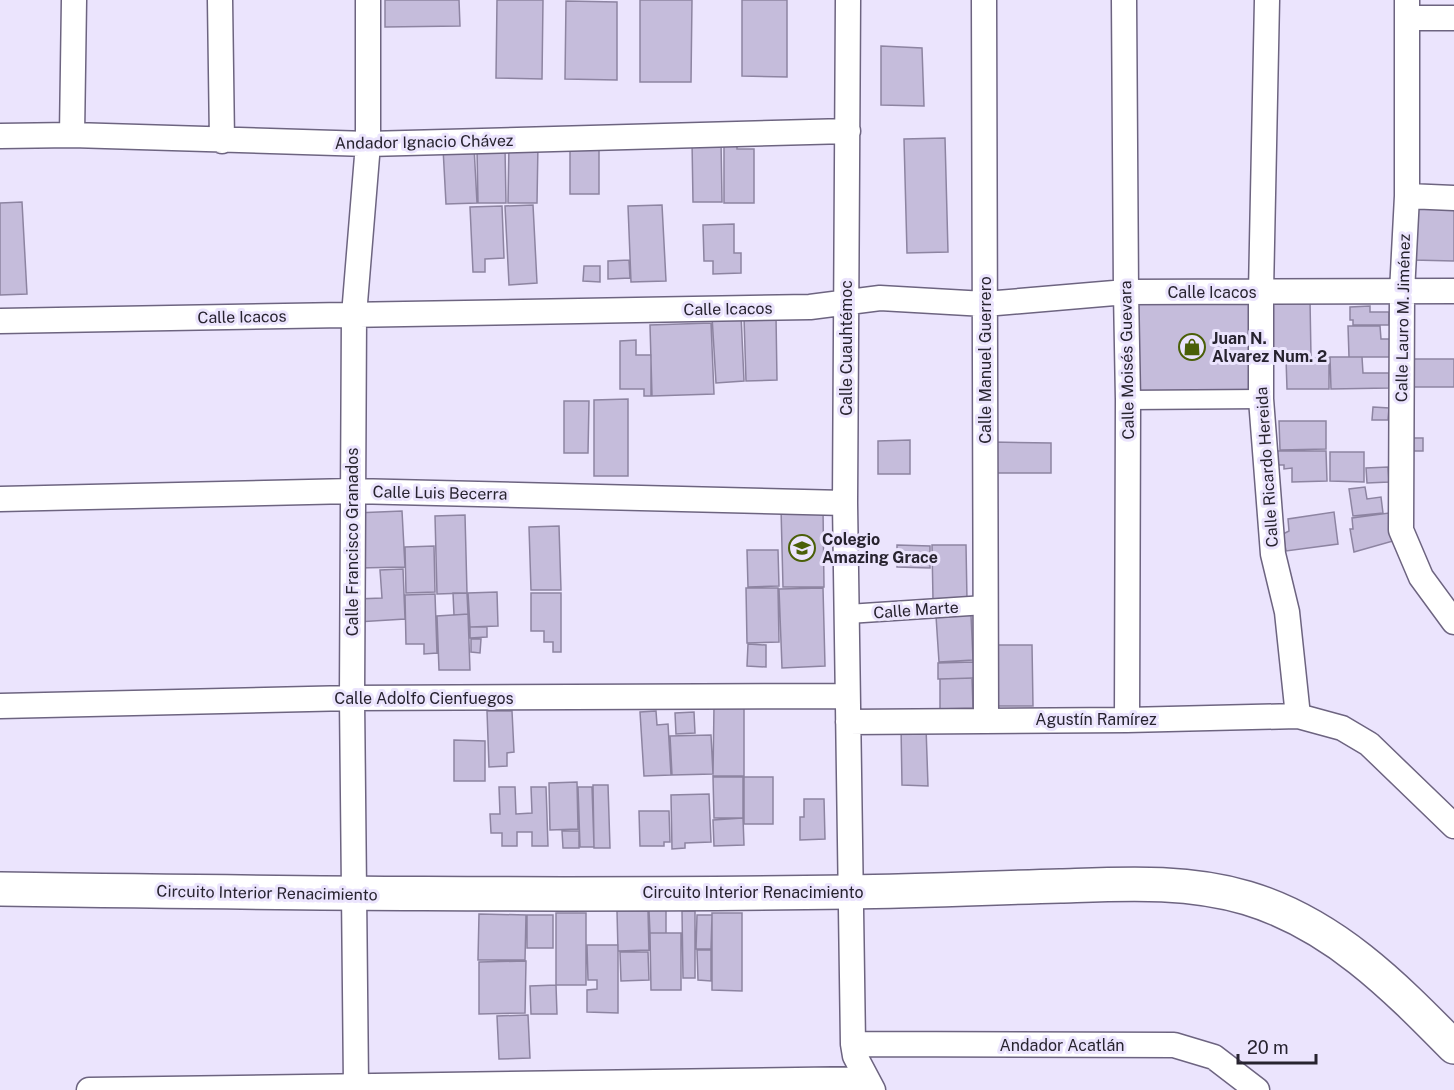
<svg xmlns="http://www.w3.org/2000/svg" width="1454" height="1090" viewBox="0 0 1454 1090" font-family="'Public Sans',sans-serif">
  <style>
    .building { fill: #c5bcdb; stroke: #8d84a1; stroke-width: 1.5 }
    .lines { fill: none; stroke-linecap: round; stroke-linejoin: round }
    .pedestrian-casing { stroke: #6d6480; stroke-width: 21 }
    .minor-casing { stroke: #6d6480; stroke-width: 27 }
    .secondary-casing { stroke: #6d6480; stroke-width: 36 }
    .pedestrian { stroke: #fff; stroke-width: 18 }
    .minor { stroke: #fff; stroke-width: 24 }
    .secondary { stroke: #fff; stroke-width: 33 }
    .labels { text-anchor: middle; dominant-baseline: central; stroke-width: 6; stroke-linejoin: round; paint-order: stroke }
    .street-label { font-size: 16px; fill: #27232f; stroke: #ebe4fd }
    .poi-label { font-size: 16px; font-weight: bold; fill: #27232f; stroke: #ebe4fd; text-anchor: start }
  </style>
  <rect width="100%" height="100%" fill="#ebe4fd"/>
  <path class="building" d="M 385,0 L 459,0 L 460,26 L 385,27 Z
    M 497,0 L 543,0 L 542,79 L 496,78 Z
    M 640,0 L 692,0 L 691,82 L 640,82 Z
    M 742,0 L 787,0 L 787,77 L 742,76 Z
    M 566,1 L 617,2 L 617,80 L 565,79 Z
    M 881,46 L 922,48 L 924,106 L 881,105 Z
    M 945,138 L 948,252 L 907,253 L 904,139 Z
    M 724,139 L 737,140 L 737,149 L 754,149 L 754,203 L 724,203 Z
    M 721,140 L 722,202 L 693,202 L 692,141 Z
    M 509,143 L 538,143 L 537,203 L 508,203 Z
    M 599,143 L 599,194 L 570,194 L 570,144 Z
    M 474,147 L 477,203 L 446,204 L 443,148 Z
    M 477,148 L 505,148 L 506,203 L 478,203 Z
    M 1412,200 L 1454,200 L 1454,261 L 1413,260 Z
    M 22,202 L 27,294 L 0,295 L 0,203 Z
    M 533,205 L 537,283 L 509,285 L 505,206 Z
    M 662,205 L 666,281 L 631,282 L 628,206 Z
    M 502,206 L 504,258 L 485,259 L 485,272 L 473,272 L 470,207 Z
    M 734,224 L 734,253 L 741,253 L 741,273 L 713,274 L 713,261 L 704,261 L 703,225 Z
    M 629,260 L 630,278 L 608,279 L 608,261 Z
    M 584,266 L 600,266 L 600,282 L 583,281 Z
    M 1129,300 L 1253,302 L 1255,394 L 1131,392 Z
    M 1310,300 L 1311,357 L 1271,357 L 1270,301 Z
    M 1370,306 L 1370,312 L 1389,312 L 1389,325 L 1353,325 L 1353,320 L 1350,320 L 1350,307 Z
    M 741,315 L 744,381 L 716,383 L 712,316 Z
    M 776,316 L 777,380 L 746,381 L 744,317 Z
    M 711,323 L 714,394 L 652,396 L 650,325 Z
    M 1348,326 L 1380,326 L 1381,339 L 1392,339 L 1392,357 L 1349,357 Z
    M 636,340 L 636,355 L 651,355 L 651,396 L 644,396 L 644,389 L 620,389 L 620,341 Z
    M 1330,357 L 1362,357 L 1363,373 L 1389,373 L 1389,388 L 1331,389 Z
    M 1286,358 L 1329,358 L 1329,389 L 1287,389 Z
    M 1410,359 L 1454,359 L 1454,387 L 1411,387 Z
    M 628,399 L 628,476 L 594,476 L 594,400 Z
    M 564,401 L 589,401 L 588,453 L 564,453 Z
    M 1373,407 L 1389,408 L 1388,420 L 1372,420 Z
    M 1279,421 L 1326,421 L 1326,449 L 1280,450 Z
    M 1410,438 L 1423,438 L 1423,451 L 1410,451 Z
    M 910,440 L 910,474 L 878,474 L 878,441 Z
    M 992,442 L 1051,443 L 1051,473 L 993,473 Z
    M 1271,451 L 1326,451 L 1327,481 L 1292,482 L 1292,468 L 1284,469 L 1284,465 L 1272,465 Z
    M 1330,452 L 1364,452 L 1364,482 L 1330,481 Z
    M 1388,467 L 1389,482 L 1367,483 L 1366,468 Z
    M 1365,487 L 1367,499 L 1381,497 L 1383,513 L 1353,516 L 1349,489 Z
    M 781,508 L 823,508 L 824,587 L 783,587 Z
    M 402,511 L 405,567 L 358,568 L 355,513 Z
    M 1334,512 L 1338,544 L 1286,551 L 1283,534 L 1289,531 L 1288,519 Z
    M 1389,513 L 1393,541 L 1354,552 L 1350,529 L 1353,529 L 1352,518 Z
    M 465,515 L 467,593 L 437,594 L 435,516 Z
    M 559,526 L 561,590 L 531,590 L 529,527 Z
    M 897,545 L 930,546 L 930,568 L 897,567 Z
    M 932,545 L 966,545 L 967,600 L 933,600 Z
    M 434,546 L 435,592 L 406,593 L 405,547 Z
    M 747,550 L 778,550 L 779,586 L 748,587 Z
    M 403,569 L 405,619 L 357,622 L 356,599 L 382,598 L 380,570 Z
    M 746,588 L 778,588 L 779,642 L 747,643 Z
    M 823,588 L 825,666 L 782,668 L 779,589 Z
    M 497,592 L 498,626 L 470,627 L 468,593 Z
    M 453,593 L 467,593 L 468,614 L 454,615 Z
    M 531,593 L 561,593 L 561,652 L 553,652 L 553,642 L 544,642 L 544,631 L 531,631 Z
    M 435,594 L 437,653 L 424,654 L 424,644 L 406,644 L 405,595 Z
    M 468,614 L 470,670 L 439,670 L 437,616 Z
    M 971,615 L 973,660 L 939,662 L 936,616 Z
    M 470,627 L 487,627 L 487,637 L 470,638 Z
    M 471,639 L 481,639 L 480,653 L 471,652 Z
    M 748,644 L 766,645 L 766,667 L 747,666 Z
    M 992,645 L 1032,645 L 1033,706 L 992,706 Z
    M 974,662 L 974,678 L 938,679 L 938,663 Z
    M 972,678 L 973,708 L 940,709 L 940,679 Z
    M 714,706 L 744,706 L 744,776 L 713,776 Z
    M 487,711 L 512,711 L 514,752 L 507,753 L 507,766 L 489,767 Z
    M 656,711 L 657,725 L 668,724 L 671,775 L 644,776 L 640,712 Z
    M 694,712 L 695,733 L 676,734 L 675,713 Z
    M 901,726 L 926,727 L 928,786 L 902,785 Z
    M 711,735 L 713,774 L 672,775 L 670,736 Z
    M 454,740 L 485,741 L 485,781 L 454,781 Z
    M 713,777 L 743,777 L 743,818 L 714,818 Z
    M 744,777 L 773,777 L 773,824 L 744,824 Z
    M 577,782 L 578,829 L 550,830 L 549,783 Z
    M 593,785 L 608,785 L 610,848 L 594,848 Z
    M 499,787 L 515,787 L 516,814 L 532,813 L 531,787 L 546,787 L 548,846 L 532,846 L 532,832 L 517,832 L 517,846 L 502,846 L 502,833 L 491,833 L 490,814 L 500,814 Z
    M 578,787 L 592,787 L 594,847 L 580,847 Z
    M 709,794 L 711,842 L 685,843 L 685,848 L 672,849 L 671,795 Z
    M 804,799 L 824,799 L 825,839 L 800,840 L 800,817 L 804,817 Z
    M 639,811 L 669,811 L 670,842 L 664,842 L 664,846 L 640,846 Z
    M 743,818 L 744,845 L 714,846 L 713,820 Z
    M 562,831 L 579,831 L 579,848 L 563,848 Z
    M 649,910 L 666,910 L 666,933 L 650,933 Z
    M 617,911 L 648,911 L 649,950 L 618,951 Z
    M 682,911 L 695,911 L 695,978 L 683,978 Z
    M 556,913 L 586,913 L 586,985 L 556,985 Z
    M 712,913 L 742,913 L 742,991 L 712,990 Z
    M 479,914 L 526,915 L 525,960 L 478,960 Z
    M 527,915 L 553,915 L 553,948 L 527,948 Z
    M 697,915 L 712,915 L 711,949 L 696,949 Z
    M 650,933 L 681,933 L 681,990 L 651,990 Z
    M 587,945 L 618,945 L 618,1013 L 587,1012 L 587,990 L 597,989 L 597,980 L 588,980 Z
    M 697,950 L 711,950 L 711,981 L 698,980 Z
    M 620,952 L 648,952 L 649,980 L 621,981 Z
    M 526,961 L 525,1013 L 479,1014 L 479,962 Z
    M 556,985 L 557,1014 L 531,1014 L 530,986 Z
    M 528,1015 L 530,1058 L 499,1059 L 497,1016 Z"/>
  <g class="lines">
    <defs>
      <path id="pedestrian" d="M 1128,400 L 1261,399
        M 848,614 L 985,605"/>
      <path id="minor" d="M 220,0 L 222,141
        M 848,0 L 845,503 L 853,1044 L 855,1056 L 873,1090
        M 984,0 L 986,719
        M 1124,0 L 1126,292 L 1128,400 L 1127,720
        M 1267,0 L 1261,292 L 1261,399 L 1273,554 L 1287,612 L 1298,716
        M 1407,0 L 1407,196 L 1402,292 L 1401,530 L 1421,577 L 1454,622
        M 1407,18 L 1454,18
        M 72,135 L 74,0
        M 0,136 L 72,135 L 368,144 L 848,131
        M 1407,196 L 1454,198
        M 0,321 L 810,307 L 880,298 L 985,304 L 1126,292 L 1454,291
        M 0,499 L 352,491 L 845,503
        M 0,706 L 352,698 L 847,696
        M 848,722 L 1127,720 L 1298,716 L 1342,728 L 1369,744 L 1454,826
        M 853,1044 L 1174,1045 L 1214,1057 L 1257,1090
        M 356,1085 L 352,698 L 354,315 L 368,144 L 368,0
        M 89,1090 L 867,1079"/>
      <path id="secondary" d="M 0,889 C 283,893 565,896 848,892 C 919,891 989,888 1060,886 C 1123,884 1186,880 1247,898 C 1333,924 1393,985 1454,1047"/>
    </defs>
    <use href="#pedestrian" class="pedestrian-casing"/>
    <use href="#minor" class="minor-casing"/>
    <use href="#secondary" class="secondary-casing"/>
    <use href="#pedestrian" class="pedestrian"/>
    <use href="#minor" class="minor"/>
    <use href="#secondary" class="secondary"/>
  </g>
  <defs>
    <symbol id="shop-ring" viewBox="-11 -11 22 22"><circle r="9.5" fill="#ebe4fd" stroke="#4a5f07" stroke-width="1.5"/><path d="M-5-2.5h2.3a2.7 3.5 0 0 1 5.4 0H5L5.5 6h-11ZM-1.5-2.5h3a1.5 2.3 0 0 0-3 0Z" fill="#4a5f07"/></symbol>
    <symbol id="school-ring" viewBox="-11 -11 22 22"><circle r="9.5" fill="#ebe4fd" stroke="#4a5f07" stroke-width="1.5"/><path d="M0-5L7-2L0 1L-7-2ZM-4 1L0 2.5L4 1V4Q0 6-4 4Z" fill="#4a5f07"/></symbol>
  </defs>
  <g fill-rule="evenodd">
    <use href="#shop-ring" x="1177" y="332" width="30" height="30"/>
    <use href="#school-ring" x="787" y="533" width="30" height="30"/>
  </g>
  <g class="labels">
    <g class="street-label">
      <text transform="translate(424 142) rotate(-1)">Andador Ignacio Chávez</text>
      <text x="1212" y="292">Calle Icacos</text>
      <text transform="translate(728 309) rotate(-1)">Calle Icacos</text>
      <text transform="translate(242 317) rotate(-1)">Calle Icacos</text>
      <text transform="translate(1403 318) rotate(-89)">Calle Lauro M. Jiménez</text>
      <text transform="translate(846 348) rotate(-90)">Calle Cuauhtémoc</text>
      <text transform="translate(985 360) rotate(-90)">Calle Manuel Guerrero</text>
      <text transform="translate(1127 360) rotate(-91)">Calle Moisés Guevara</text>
      <text transform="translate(1267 467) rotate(-94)">Calle Ricardo Hereida</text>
      <text transform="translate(440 493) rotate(1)">Calle Luis Becerra</text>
      <text transform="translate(352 542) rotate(-90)">Calle Francisco Granados</text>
      <text transform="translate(916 610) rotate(-4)">Calle Marte</text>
      <text x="424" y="698">Calle Adolfo Cienfuegos</text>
      <text x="1096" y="719">Agustín Ramírez</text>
      <text x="753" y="892">Circuito Interior Renacimiento</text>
      <text transform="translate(267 893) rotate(1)">Circuito Interior Renacimiento</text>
      <text x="1062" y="1045">Andador Acatlán</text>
    </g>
    <g class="poi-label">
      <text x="1212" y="338">Juan N.<tspan x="1212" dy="18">Alvarez Num. 2</tspan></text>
      <text x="822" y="539">Colegio<tspan x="822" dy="18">Amazing Grace</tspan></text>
    </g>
  </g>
  <path d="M1238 1054v9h78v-9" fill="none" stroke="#27232f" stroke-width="3"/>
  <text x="1247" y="1054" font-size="18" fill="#27232f" stroke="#ebe4fd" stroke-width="4.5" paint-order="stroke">20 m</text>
</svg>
